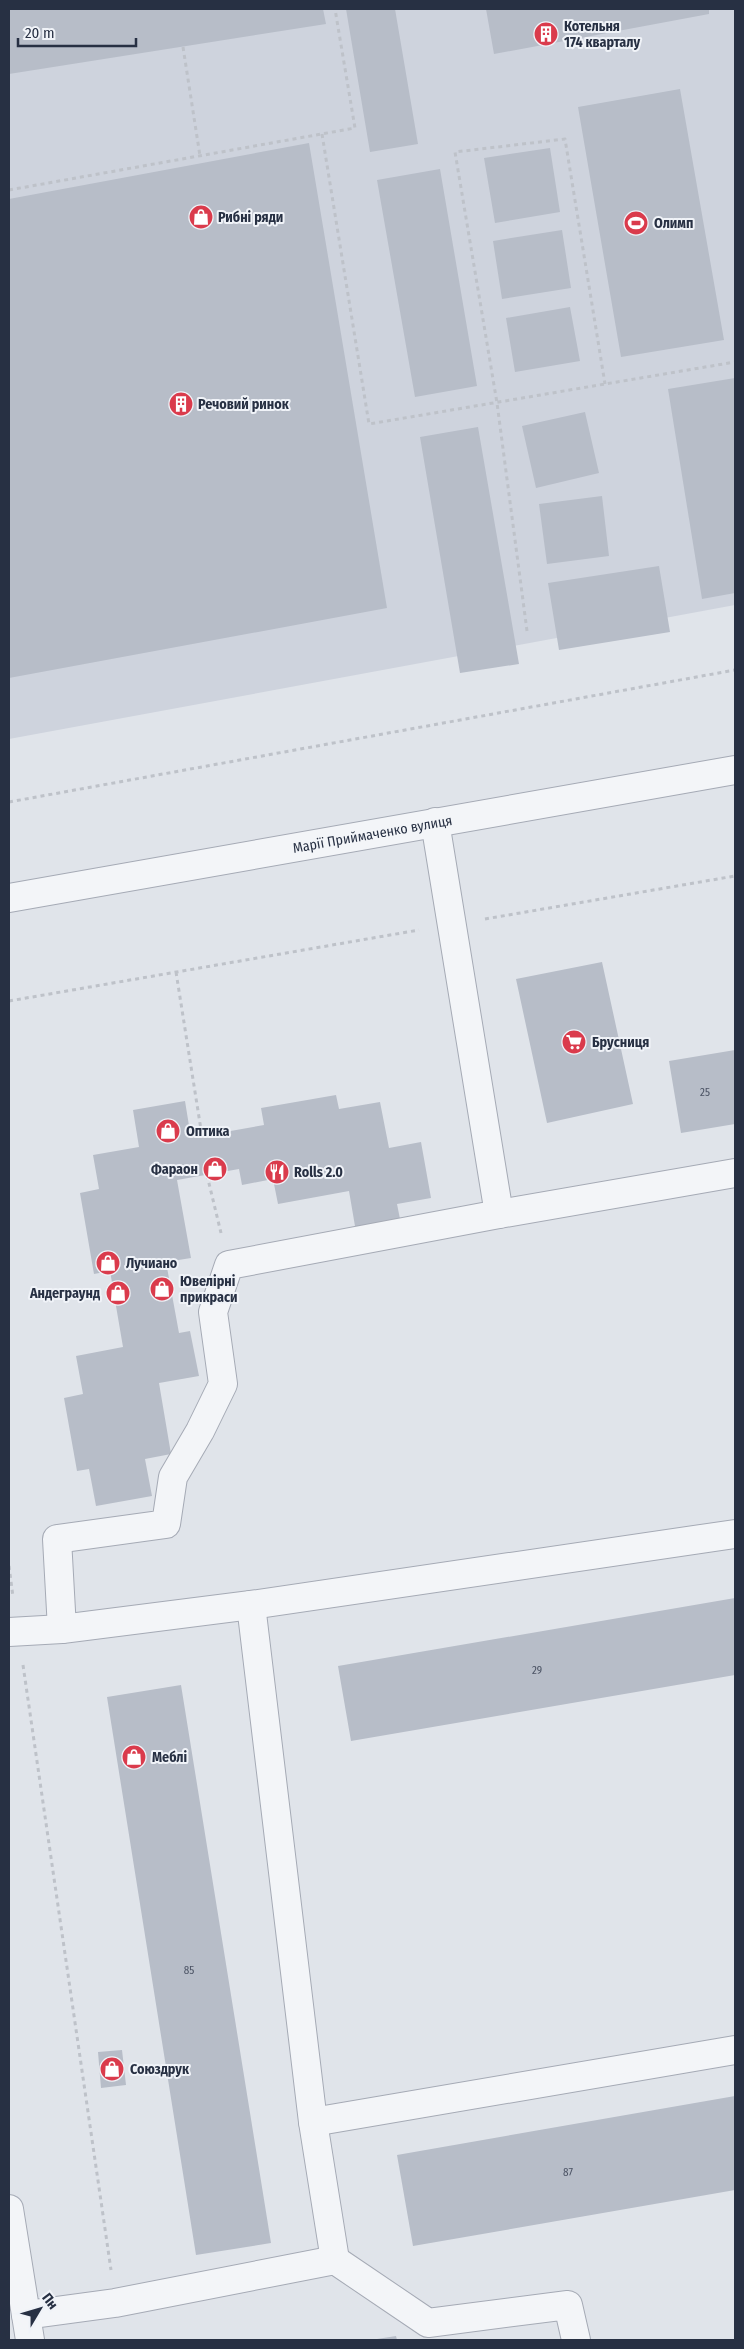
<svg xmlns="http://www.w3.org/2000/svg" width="744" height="2349" viewBox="0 0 744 2349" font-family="'Fira Sans Condensed',sans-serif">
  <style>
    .built { fill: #ced3dd }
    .building { fill: #b7bdc8 }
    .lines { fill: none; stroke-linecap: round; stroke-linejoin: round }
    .minor-casing { stroke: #a5aab5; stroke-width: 30 }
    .path { stroke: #bec2c9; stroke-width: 3; stroke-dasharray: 4 4; stroke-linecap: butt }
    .minor { stroke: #f3f5f8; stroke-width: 28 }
    .labels { text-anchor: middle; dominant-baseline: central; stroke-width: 4; stroke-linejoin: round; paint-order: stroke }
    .number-label { font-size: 11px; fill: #4b5364 }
    .poi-label { font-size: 14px; font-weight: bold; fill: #273043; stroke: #f0f3f8; text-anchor: start }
    .street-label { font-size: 14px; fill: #273043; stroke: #f0f3f8 }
  </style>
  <rect width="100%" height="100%" fill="#e0e4ea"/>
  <path class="built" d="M 9,9 L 735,9 L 735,605 L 9,739 Z"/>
  <path class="building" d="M 9,9 L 323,9 L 326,24 L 9,74 Z
    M 346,9 L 395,9 L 418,144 L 370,152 Z
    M 486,9 L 709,9 L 709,14 L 494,54 Z
    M 680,89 L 724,340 L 621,357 L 578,107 Z
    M 309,143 L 387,608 L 9,678 L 9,199 Z
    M 550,148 L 560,212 L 495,223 L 484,158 Z
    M 440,169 L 477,386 L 415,397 L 377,180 Z
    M 562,230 L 571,288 L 502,299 L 493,241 Z
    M 570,307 L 580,361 L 515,372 L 506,318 Z
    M 735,378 L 735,593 L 702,599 L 668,389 Z
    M 585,412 L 599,473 L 536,488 L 522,426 Z
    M 478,427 L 519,664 L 460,673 L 420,437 Z
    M 602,496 L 609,556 L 547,564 L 539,504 Z
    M 659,566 L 670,632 L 559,650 L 548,583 Z
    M 602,962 L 633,1104 L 547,1123 L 516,979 Z
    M 735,1050 L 735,1124 L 681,1133 L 669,1061 Z
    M 336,1095 L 339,1109 L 380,1102 L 389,1148 L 421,1142 L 431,1198 L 397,1204 L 401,1224 L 356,1232 L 349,1191 L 278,1204 L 273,1179 L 242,1185 L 239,1169 L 177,1180 L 191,1258 L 166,1262 L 179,1333 L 190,1331 L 199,1376 L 159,1383 L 171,1454 L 145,1459 L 152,1496 L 96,1506 L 89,1469 L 77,1471 L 64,1398 L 83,1394 L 76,1356 L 123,1347 L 110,1271 L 94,1274 L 80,1193 L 99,1189 L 93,1155 L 139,1147 L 133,1110 L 185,1101 L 191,1138 L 264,1125 L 261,1108 Z
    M 735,1598 L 735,1675 L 351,1741 L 338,1666 Z
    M 181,1685 L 271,2243 L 196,2255 L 107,1697 Z
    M 122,2050 L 126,2085 L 101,2088 L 98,2052 Z
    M 735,2096 L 735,2190 L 413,2246 L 397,2155 Z
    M 396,2336 L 397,2340 L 377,2340 L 377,2339 Z"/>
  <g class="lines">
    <defs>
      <g id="minor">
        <path id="s1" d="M 9,898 L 735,770"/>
        <path d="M 499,1214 L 735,1173"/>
        <path d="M 251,1605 L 313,2122 L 335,2260"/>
        <path d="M 62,1629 L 57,1539 L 166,1524 L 173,1477 L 200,1431 L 223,1384 L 213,1312 L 229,1265 L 499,1214 L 435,822"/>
        <path d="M 9,1632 L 62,1629 L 251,1605 L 735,1534"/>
        <path d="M 313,2122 L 735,2050"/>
        <path d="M 9,2209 L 30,2340"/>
        <path d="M 26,2315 L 115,2303 L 335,2260 L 428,2323 L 568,2305 L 576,2340"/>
      </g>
    </defs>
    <use href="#minor" class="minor-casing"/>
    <path class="path" d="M 183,47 L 200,156
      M 322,134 L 369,424 L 735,362
      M 9,190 L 355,128 L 335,9
      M 527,631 L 497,403 L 455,152 L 565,139 L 605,384
      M 9,802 L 735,670
      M 485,919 L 735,876
      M 176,972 L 202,1136
      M 9,1001 L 419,930
      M 207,1175 L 221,1233
      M 9,1566 L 13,1597
      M 23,1665 L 111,2270"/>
    <use href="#minor" class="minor"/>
  </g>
  <defs>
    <symbol id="building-disc" viewBox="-11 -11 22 22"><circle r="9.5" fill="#da3b4c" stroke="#f0f3f8"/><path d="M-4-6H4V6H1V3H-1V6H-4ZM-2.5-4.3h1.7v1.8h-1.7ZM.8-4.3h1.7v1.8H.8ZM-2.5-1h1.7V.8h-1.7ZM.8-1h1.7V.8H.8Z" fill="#fff"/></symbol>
    <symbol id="shop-disc" viewBox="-11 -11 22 22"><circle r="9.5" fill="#da3b4c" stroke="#f0f3f8"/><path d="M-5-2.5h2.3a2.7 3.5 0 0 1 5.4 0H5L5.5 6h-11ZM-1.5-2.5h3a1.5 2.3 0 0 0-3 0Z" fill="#fff"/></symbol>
    <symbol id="stadium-disc" viewBox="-11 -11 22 22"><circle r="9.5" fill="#da3b4c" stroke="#f0f3f8"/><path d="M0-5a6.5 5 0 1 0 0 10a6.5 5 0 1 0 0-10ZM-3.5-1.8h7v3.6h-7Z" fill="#fff"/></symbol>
    <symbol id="supermarket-disc" viewBox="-11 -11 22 22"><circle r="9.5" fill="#da3b4c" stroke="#f0f3f8"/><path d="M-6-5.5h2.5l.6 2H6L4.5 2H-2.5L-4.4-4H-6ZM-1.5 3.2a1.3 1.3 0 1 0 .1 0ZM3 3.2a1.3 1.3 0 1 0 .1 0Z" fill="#fff"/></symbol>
    <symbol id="restaurant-disc" viewBox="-11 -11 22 22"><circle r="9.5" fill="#da3b4c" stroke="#f0f3f8"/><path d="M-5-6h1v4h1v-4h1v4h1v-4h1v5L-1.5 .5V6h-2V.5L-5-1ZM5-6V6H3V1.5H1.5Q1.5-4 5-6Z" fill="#fff"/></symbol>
  </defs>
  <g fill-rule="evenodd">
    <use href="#building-disc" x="532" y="20" width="28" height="28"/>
    <use href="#shop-disc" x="187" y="203" width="28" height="28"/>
    <use href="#stadium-disc" x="622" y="209" width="28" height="28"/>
    <use href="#building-disc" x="167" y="390" width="28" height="28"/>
    <use href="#supermarket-disc" x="560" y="1028" width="28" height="28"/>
    <use href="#shop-disc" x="154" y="1117" width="28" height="28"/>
    <use href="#shop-disc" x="201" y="1155" width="28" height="28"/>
    <use href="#restaurant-disc" x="263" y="1158" width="28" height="28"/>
    <use href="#shop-disc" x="94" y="1249" width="28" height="28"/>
    <use href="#shop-disc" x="148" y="1275" width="28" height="28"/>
    <use href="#shop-disc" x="104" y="1279" width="28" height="28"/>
    <use href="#shop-disc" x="120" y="1743" width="28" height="28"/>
    <use href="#shop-disc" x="98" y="2055" width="28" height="28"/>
  </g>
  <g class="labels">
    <g class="number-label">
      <text x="705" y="1092">25</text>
      <text x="537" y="1670">29</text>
      <text x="189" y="1970">85</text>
      <text x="568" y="2172">87</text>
    </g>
    <g class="poi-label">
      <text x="564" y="26">Котельня<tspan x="564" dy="16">174 кварталу</tspan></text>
      <text x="218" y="217">Рибні ряди</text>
      <text x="654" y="223">Олимп</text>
      <text x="198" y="404">Речовий ринок</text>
      <text x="592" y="1042">Брусниця</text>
      <text x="186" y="1131">Оптика</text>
      <text x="198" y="1169" text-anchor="end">Фараон</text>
      <text x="294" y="1172">Rolls 2.0</text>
      <text x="126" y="1263">Лучиано</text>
      <text x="180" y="1281">Ювелірні<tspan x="180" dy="16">прикраси</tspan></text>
      <text x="100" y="1293" text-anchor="end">Андеграунд</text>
      <text x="152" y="1757">Меблі</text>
      <text x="130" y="2069">Союздрук</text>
    </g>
    <g class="street-label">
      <text stroke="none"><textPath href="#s1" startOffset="369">Марії Приймаченко вулиця</textPath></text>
    </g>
  </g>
  <rect width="744" height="2349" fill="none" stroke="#273043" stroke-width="20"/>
  <g transform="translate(40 2309) rotate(52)" stroke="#f0f3f8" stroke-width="4" paint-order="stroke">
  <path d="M0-4L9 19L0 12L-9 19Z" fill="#273043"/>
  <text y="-8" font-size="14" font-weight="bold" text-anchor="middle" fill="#273043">Пн</text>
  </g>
  <path d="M18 38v8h118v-8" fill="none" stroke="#273043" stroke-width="2.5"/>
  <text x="25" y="38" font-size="15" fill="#273043" stroke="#f0f3f8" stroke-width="4" paint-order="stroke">20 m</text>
</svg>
